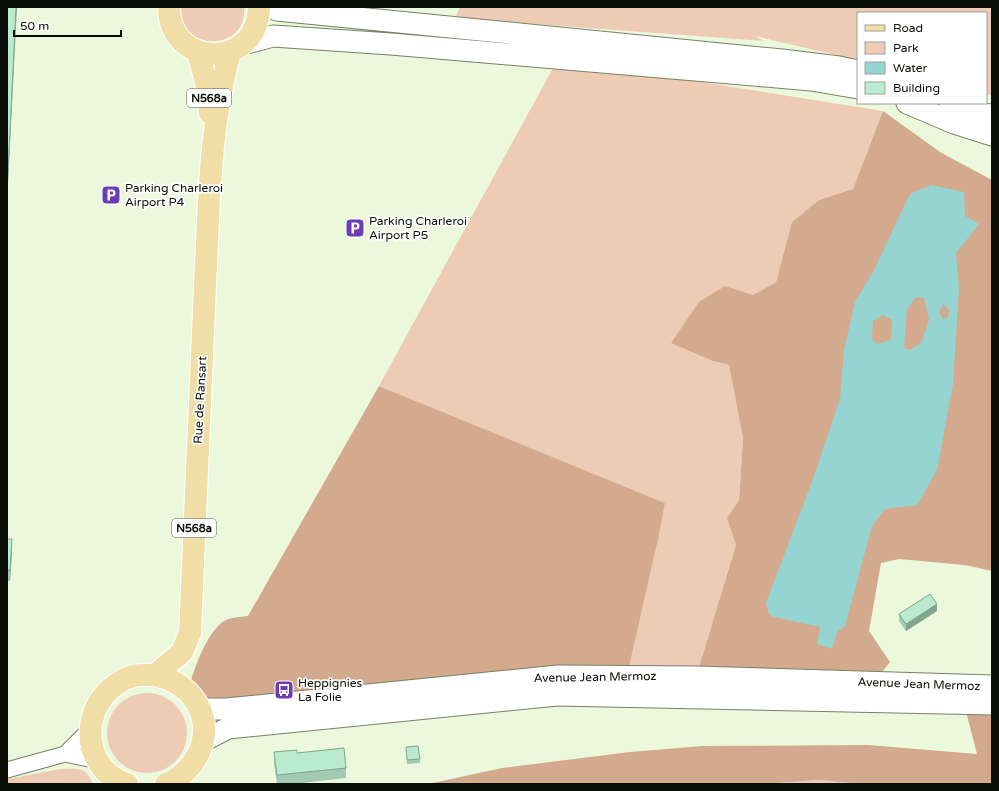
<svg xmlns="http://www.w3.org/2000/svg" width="999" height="791" viewBox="0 0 999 791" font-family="'Varela Round',sans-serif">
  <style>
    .green { fill: #edcbb4 }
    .forest { fill: #d3aa8d }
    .water { fill: #96d4d2; fill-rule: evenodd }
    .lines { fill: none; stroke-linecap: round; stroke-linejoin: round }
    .street-casing { stroke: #778168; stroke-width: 17 }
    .secondary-casing { stroke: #778168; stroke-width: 23 }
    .primary-casing { stroke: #fff; stroke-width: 24 }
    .street { stroke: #fff; stroke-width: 15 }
    .secondary { stroke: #fff; stroke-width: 21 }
    .primary { stroke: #f1dea7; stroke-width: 22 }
    .wall { fill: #a0cab2 }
    .shaded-wall { fill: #82a491 }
    .building { fill: #baebcf; stroke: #82a491 }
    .labels { text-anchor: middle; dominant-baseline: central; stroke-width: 3.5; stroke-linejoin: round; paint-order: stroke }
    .shield { fill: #fff; stroke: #545650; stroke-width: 1 }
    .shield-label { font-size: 11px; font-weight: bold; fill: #0a0d05 }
    .poi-label { font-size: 12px; fill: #0a0d05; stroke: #fff; text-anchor: start }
    .street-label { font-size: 12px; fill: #0a0d05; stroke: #fff }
  </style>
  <rect width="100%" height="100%" fill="#ecf8db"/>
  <path class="green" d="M 181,7 L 244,7 C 248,54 175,51 181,7 Z
    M 460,7 L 992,7 L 992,94 L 989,95 L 986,93 L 986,13 L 858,13 L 858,60 L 755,36 L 764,41 L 455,18 Z
    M 558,59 L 883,111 L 853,189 L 819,200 L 792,222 L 776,282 L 671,342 L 713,361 L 729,365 L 743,438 L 739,500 L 727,518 L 736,545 L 696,677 L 627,676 L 659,535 L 665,503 L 379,386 Z
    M107 733a40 40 0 1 1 80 0a40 40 0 1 1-80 0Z
    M 61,769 C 79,769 85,766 93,784 L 7,784 L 7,779 Z
    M 818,780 L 861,784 L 761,784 Z"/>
  <path class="forest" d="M 883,111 L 940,152 L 992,180 L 992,571 L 965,565 L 899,559 L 881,563 L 869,631 L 890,662 L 874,682 L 696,677 L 736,545 L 727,518 L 739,500 L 743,438 L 729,365 L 713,361 L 671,343 L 699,302 L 725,286 L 753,295 L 776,282 L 792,222 L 819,200 L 853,189 Z
    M 379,386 L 665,503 L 659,535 L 627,676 L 227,709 L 188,692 C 193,671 206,633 224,621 C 230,617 241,617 248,616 Z
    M 964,704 L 992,706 L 992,784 L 861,784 L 818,780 L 761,784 L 428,784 L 502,768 L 630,752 L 702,746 L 868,745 L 977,754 Z"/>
  <path class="water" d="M 931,185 L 964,192 L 965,216 L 979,224 L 956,253 L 959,288 L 953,384 L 937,470 L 917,505 L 885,509 L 872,526 L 845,626 L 837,632 L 832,649 L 817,644 L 820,627 L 774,617 L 769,614 L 766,603 L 813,479 L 840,399 L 844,350 L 855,302 L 873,272 L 910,194 ZM 916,297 L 924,298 L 929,320 L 921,343 L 910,350 L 904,348 L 907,309 ZM 943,304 L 949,310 L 948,317 L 943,319 L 939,313 ZM 883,315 L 892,320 L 891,340 L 877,344 L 872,339 L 873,321 Z"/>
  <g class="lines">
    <defs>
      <path id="street" d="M 65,754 L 89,730
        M 7,770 L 65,754 L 98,761"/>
      <path id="secondary" d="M 270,7 L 277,10 L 782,60 L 839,67 L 858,71
        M 243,44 L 273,36 L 391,44 L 811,80 L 858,88
        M 907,103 L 954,123 L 992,135
        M 950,103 L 981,114 L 992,115
        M 199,709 L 227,709 L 558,676 L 696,677 L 992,686
        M 203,741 L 228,728 L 557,695 L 992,704"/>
      <path id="primary" d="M 169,7 C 169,69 258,70 259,7
        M 198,52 L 209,94 L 210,113
        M 155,675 L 182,652 L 190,633 C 195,517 199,401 205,286 C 209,207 209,128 230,52
        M 127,784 C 81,769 79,708 118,683 C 124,679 133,675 141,675 C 190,672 223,723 192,764 C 185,773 177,780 166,784"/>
    </defs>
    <use href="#street" class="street-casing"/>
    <use href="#secondary" class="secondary-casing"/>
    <use href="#primary" class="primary-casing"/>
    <use href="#street" class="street"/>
    <use href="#secondary" class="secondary"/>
    <use href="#primary" class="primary"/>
  </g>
  <path class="wall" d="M 369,7 L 379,7 L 379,8 Z
    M 7,539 L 12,550 L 10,581 L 7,581 Z
    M 937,611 L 906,631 L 899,621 L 899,614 Z
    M 406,747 L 420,759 L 420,763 L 407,764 Z
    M 274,752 L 297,753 L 346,768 L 346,778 L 294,784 L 277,784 L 274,763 Z"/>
  <path class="shaded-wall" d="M 16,7 L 17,7 L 7,203 L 7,192 Z
    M 12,539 L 12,550 L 10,581 L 10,570 Z
    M 937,604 L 937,611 L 906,631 L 906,624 Z"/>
  <path class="building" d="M 7,7 L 16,7 L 7,192 Z
    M 7,539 L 12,539 L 10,570 L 7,570 Z
    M 930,594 L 937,604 L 906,624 L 899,614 Z
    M 418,746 L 420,759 L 407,760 L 406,747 Z
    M 344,748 L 346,768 L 277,775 L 274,752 L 297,750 L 297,753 Z"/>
  <defs>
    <symbol id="parking-square" viewBox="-11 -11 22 22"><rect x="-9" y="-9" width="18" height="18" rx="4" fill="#6c3cb4" stroke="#fff"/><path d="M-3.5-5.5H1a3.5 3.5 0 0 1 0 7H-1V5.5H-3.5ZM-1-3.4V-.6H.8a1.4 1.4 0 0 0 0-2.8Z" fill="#fff"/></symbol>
    <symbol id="bus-square" viewBox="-11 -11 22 22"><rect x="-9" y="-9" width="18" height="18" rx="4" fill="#6c3cb4" stroke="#fff"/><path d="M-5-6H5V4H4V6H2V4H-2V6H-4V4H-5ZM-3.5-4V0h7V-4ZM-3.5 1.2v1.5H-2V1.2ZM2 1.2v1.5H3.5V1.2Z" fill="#fff"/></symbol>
  </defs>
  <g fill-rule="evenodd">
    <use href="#parking-square" x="100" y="184" width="22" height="22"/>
    <use href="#parking-square" x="344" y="217" width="22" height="22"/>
    <use href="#bus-square" x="273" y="679" width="22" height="22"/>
  </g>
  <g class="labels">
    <g class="shield">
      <rect x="187" y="89" width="44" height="18" rx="3"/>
      <rect x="172" y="519" width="44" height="18" rx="3"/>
    </g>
    <g class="shield-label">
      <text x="209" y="98">N568a</text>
      <text x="194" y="528">N568a</text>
    </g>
    <g class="poi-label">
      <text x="125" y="188">Parking Charleroi<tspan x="125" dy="14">Airport P4</tspan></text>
      <text x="369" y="221">Parking Charleroi<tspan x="369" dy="14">Airport P5</tspan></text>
      <text x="298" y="683">Heppignies<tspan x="298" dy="14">La Folie</tspan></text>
    </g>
    <g class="street-label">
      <text transform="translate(200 400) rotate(-87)">Rue de Ransart</text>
      <text transform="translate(595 677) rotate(-1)">Avenue Jean Mermoz</text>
      <text transform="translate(919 684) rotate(2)">Avenue Jean Mermoz</text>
    </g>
  </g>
  <rect width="999" height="791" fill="none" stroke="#0a0d05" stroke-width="16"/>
  <rect x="857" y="12" width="130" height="92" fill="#ffffff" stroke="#9d9e9b"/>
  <rect x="865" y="25" width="20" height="6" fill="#f1dea7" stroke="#9d9e9b"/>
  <text x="893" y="32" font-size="12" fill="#0a0d05">Road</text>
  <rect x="865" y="42" width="20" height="12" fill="#edcbb4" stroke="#9d9e9b"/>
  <text x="893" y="52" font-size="12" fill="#0a0d05">Park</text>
  <rect x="865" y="62" width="20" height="12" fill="#96d4d2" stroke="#9d9e9b"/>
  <text x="893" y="72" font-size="12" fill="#0a0d05">Water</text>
  <rect x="865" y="82" width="20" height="12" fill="#baebcf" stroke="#9d9e9b"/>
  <text x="893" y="92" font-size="12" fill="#0a0d05">Building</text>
  <path d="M14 30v6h107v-6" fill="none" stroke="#0a0d05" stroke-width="2"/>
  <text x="20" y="30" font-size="12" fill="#0a0d05" stroke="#ffffff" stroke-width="3" paint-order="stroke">50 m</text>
</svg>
